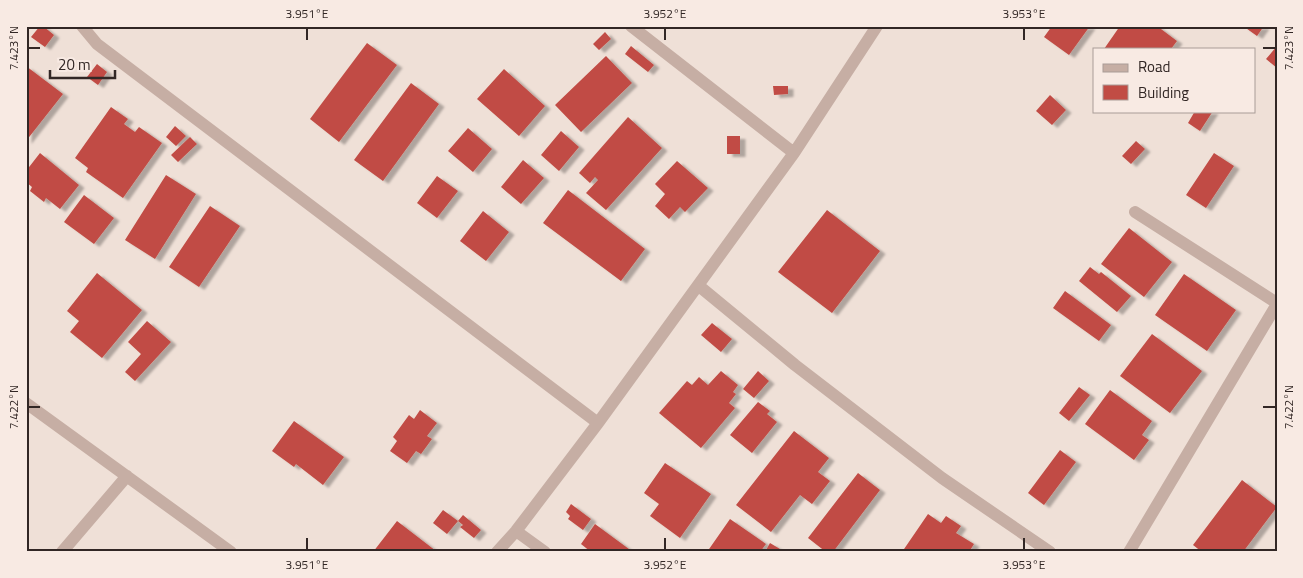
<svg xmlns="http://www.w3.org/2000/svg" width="1303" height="578" viewBox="0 0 1303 578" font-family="'Titillium Web',sans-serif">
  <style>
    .building { fill: #c14c44; filter: url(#shadow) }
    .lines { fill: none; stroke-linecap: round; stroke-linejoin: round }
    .minor { stroke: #c6aea4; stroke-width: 12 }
    .ticks { fill: none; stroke: #322725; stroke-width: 2 }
    .neatline { fill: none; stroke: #322725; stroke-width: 2 }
    .ticks-label { font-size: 12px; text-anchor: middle; fill: #322725 }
  </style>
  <defs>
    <filter id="shadow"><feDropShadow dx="5.5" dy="3" stdDeviation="1" flood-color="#0004"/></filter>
  </defs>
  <rect width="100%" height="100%" fill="#efe0d7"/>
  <path class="building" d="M 40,26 L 43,26 L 54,35 L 45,47 L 31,37 Z
    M 1052,26 L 1090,26 L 1069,55 L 1044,37 Z
    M 1120,26 L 1157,26 L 1177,41 L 1171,49 L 1104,49 Z
    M 1243,26 L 1264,26 L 1257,36 Z
    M 605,32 L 611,39 L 599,50 L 593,44 Z
    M 367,43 L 397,65 L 339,142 L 310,119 Z
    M 631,46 L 654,65 L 648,72 L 625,54 Z
    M 1277,46 L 1277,68 L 1266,59 Z
    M 606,56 L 632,83 L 581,132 L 555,105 Z
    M 97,64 L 107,72 L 98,85 L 87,77 Z
    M 26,66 L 63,94 L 26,141 Z
    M 504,69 L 545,106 L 519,136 L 477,99 Z
    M 411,83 L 439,104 L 383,181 L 354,160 Z
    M 773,86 L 788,86 L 788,94 L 774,95 Z
    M 1050,95 L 1066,110 L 1052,125 L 1036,111 Z
    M 111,107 L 128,119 L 124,124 L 135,132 L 139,127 L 162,143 L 123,198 L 86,172 L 88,168 L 75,158 Z
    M 1195,111 L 1213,111 L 1200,131 L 1188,123 Z
    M 628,117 L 662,148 L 606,210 L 586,193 L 598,180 L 595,177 L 590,183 L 579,173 Z
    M 175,126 L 186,136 L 176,146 L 166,137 Z
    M 468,128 L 492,149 L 473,172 L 448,151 Z
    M 561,131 L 579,147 L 559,171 L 541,155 Z
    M 727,136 L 740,136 L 740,154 L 727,154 Z
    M 190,137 L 197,144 L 178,162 L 171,155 Z
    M 1136,141 L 1145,149 L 1131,164 L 1122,156 Z
    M 40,153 L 79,185 L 60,209 L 46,198 L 44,202 L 30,191 L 32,187 L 26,182 L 26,171 Z
    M 1214,153 L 1234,166 L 1206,208 L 1186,195 Z
    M 523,160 L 544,178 L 521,204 L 501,187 Z
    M 677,161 L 708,188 L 685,212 L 680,207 L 669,219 L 655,206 L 665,194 L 655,184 Z
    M 166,175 L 196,194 L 155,259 L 125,240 Z
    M 437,176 L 458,191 L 437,218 L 417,203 Z
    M 568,190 L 645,249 L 621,281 L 543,223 Z
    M 84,195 L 114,218 L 94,244 L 64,222 Z
    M 210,206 L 240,226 L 199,287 L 169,267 Z
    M 827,210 L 880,251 L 832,313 L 778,272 Z
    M 483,211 L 509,232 L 486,261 L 460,241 Z
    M 1129,228 L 1172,262 L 1144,297 L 1101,264 Z
    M 1090,267 L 1099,274 L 1101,272 L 1131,296 L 1117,312 L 1079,281 Z
    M 97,273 L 142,310 L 102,358 L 70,332 L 79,321 L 67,311 Z
    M 1184,274 L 1236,310 L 1207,351 L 1155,315 Z
    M 1065,291 L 1111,325 L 1099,341 L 1053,308 Z
    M 147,321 L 171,342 L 135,381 L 125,372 L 141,354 L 128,342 Z
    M 712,323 L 732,339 L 721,352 L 701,335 Z
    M 1152,334 L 1202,371 L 1170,413 L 1120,376 Z
    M 721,371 L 738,385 L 733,392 L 736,394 L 729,403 L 735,408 L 701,448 L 659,413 L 687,381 L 692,385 L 699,377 L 708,385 Z
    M 758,371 L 769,381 L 754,398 L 743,389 Z
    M 1079,387 L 1090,395 L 1069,421 L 1059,413 Z
    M 1110,390 L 1152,421 L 1142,435 L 1149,440 L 1134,460 L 1085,424 Z
    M 758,402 L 770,411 L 767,414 L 777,422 L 752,453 L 730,435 Z
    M 420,410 L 437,423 L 427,436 L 432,439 L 421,454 L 416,451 L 407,463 L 390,451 L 397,441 L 393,437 L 409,415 L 414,419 Z
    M 294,421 L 344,457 L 323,485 L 296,464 L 294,467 L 272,451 Z
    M 794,431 L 829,458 L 818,472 L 830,481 L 812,504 L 800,495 L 771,532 L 736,505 Z
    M 1060,450 L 1076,462 L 1044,505 L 1028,493 Z
    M 665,463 L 711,494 L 680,538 L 650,516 L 659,504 L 644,493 Z
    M 858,473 L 880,490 L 833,552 L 826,552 L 808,538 Z
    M 1242,480 L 1277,507 L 1243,552 L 1202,552 L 1193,545 Z
    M 571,504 L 591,519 L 583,530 L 568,519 L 570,516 L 566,512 Z
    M 443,510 L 458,521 L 447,534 L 433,523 Z
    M 928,514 L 941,523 L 946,516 L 961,526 L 956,533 L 974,544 L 969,552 L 902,552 Z
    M 463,515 L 481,530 L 474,538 L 460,527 L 463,525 L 458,521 Z
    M 730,519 L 766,544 L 760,552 L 707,552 Z
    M 397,521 L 436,551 L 435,552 L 373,552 Z
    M 595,524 L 633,552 L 591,552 L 581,544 Z
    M 770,543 L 785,552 L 765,552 Z"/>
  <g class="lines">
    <path class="minor" d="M 82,26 L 97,44 L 598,423
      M 631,26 L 794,153
      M 1135,212 L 1277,303
      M 699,286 L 795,365 L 942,478 L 1050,552
      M 26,403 L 231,552
      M 516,531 L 545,552
      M 62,552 L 127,476
      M 497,552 L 516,531 L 598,423 L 794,153 L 877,26
      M 1129,552 L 1277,304"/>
  </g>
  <path class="ticks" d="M 307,28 L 307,40M 665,28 L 665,40M 1024,28 L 1024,40M 28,48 L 40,48M 1263,48 L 1276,48M 28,407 L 40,407M 1263,407 L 1276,407M 307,538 L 307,550M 665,538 L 665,550M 1024,538 L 1024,550"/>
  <rect width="1303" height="578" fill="none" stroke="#f8eae3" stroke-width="55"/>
  <rect x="1093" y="48" width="162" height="65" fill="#f8eae3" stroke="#a99c97"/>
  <rect x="1103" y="64" width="25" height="8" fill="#c6aea4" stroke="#a99c97"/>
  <text x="1138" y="72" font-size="15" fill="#322725">Road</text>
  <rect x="1103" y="85" width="25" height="15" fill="#c14c44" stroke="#a99c97"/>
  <text x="1138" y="98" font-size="15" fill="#322725">Building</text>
  <path d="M50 70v8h65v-8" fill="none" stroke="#322725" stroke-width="2.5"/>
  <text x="58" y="70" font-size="15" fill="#322725" stroke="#f8eae3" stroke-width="4" paint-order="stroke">20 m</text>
  <rect x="28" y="28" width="1248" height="522" class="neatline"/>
  <g class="ticks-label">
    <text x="307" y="18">3.951°E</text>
    <text x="665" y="18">3.952°E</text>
    <text x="1024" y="18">3.953°E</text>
    <text transform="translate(14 48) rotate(-90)" y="4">7.423°N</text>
    <text transform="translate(1289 48) rotate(-90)" y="4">7.423°N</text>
    <text transform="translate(14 407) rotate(-90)" y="4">7.422°N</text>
    <text transform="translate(1289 407) rotate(-90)" y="4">7.422°N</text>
    <text x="307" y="569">3.951°E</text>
    <text x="665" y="569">3.952°E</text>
    <text x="1024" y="569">3.953°E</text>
  </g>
</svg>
